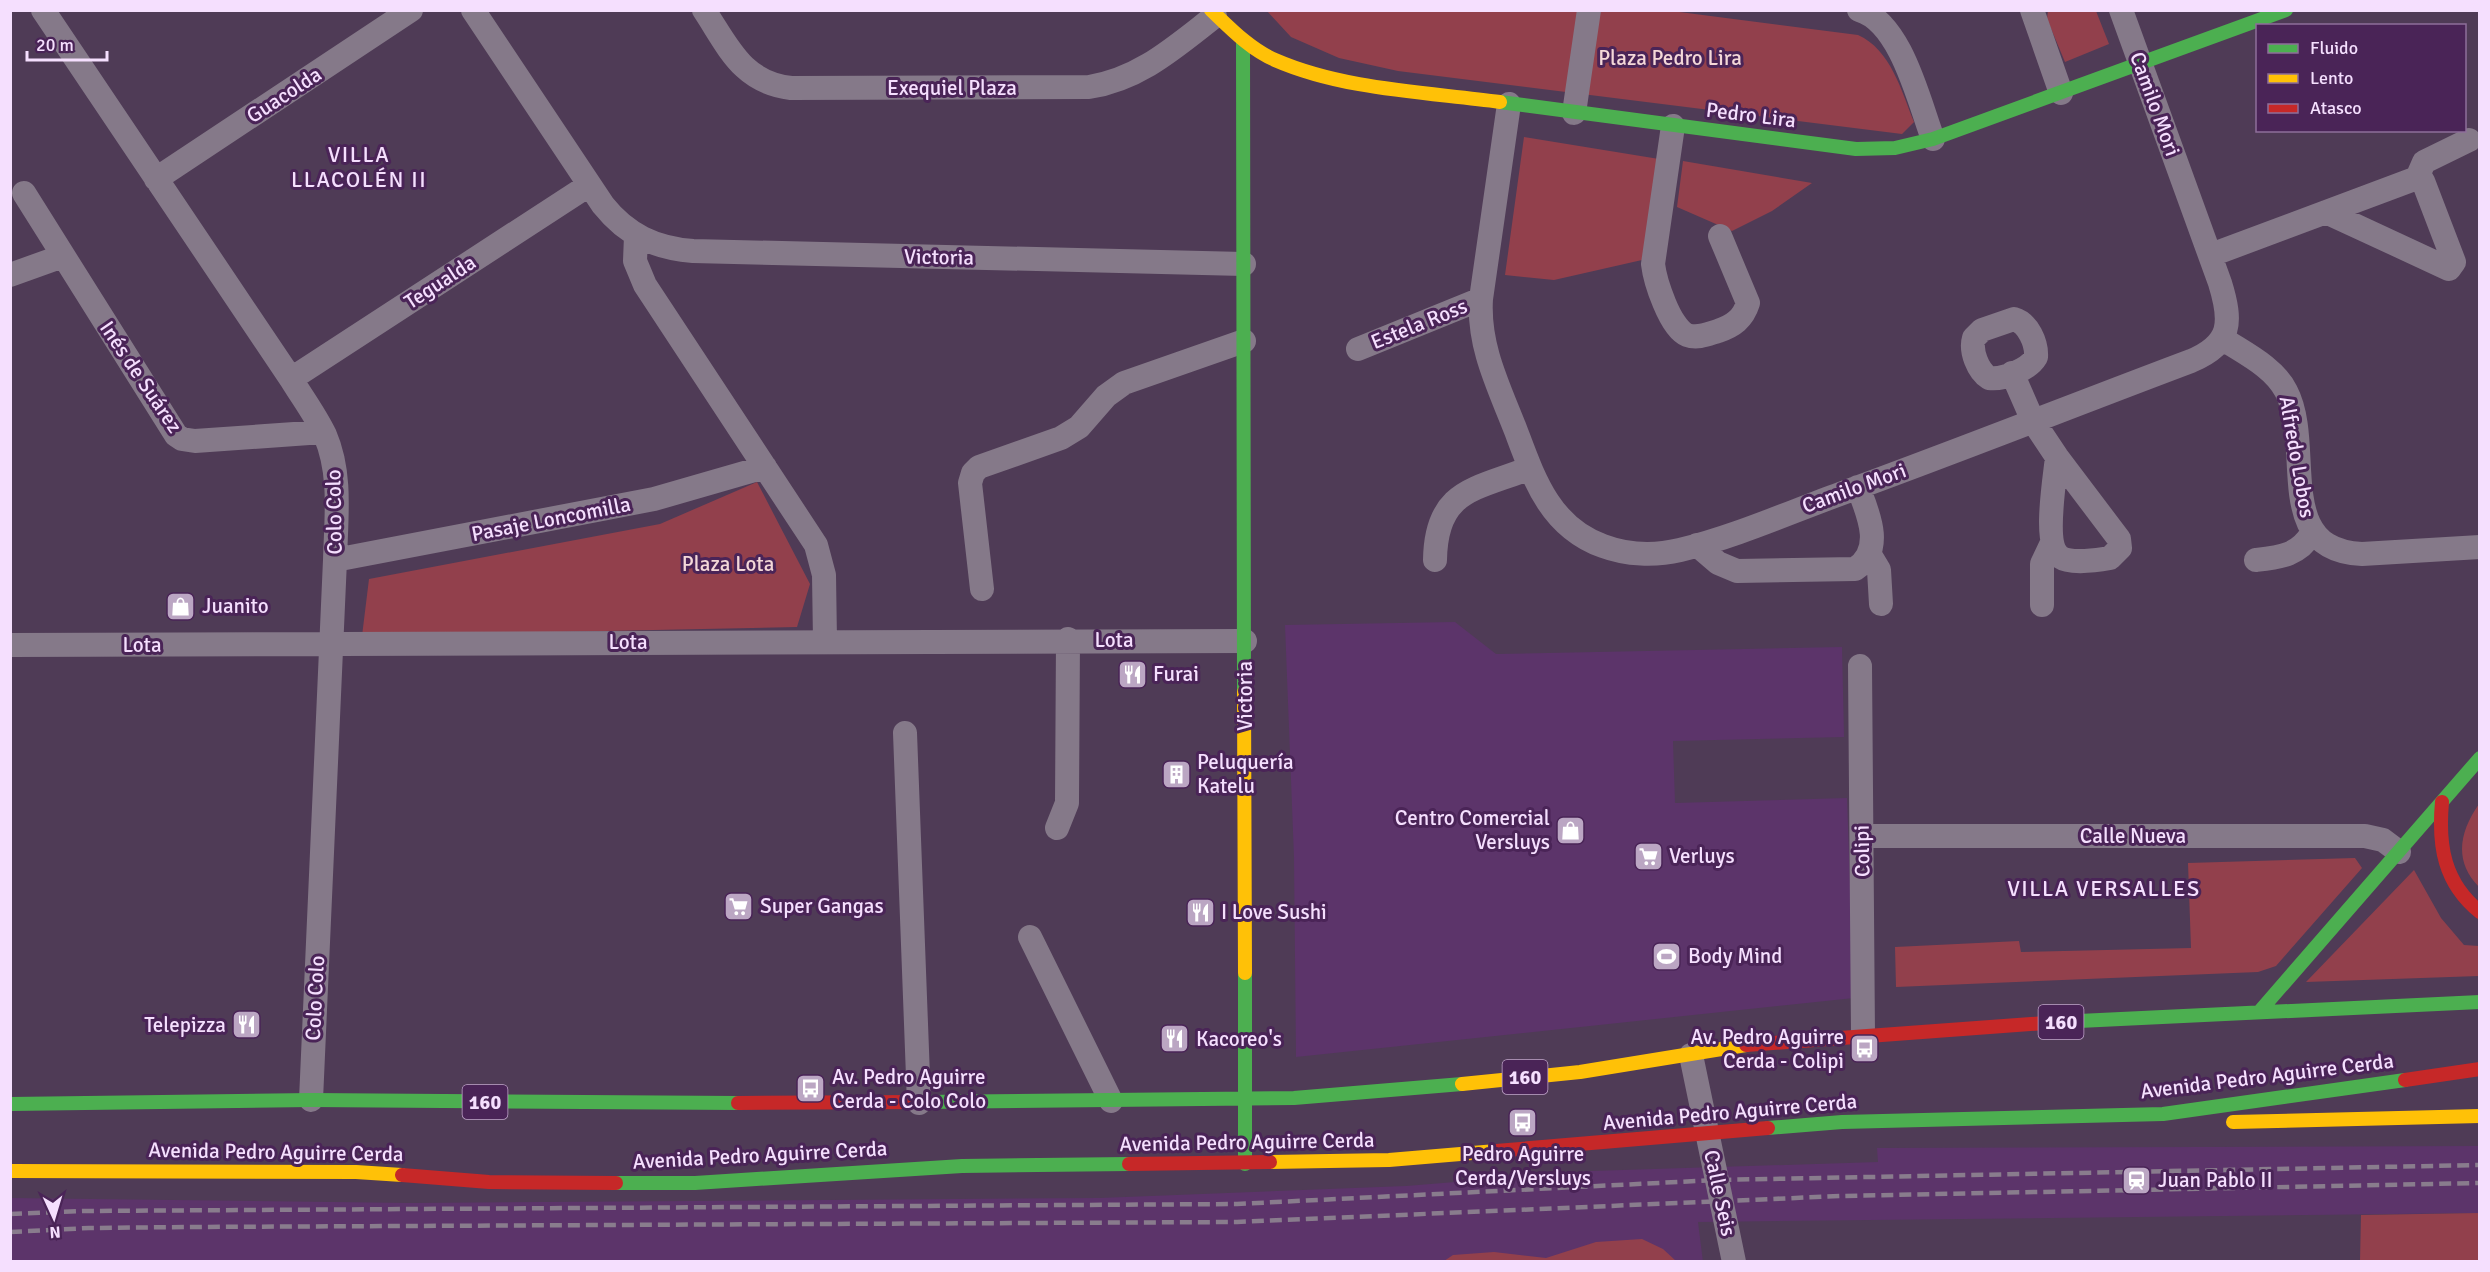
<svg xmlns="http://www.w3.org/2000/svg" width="2490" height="1272" viewBox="0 0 2490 1272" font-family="Signika,sans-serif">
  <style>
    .built { fill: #5c346a }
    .green { fill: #92404c }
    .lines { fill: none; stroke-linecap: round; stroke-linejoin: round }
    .street { stroke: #857989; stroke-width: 24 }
    .fast { stroke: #4caf50; stroke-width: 14 }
    .slow { stroke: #ffc107; stroke-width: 14 }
    .jam { stroke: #c62828; stroke-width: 14 }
    .rail { stroke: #897c8d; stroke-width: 4.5; stroke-dasharray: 12 6; stroke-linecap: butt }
    .labels { text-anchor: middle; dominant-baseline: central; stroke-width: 6; stroke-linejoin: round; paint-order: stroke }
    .shield { fill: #4a2457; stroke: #c2a7cc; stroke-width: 1.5 }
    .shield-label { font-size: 20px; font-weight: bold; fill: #f5dffe }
    .park-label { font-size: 21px; fill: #f4d8d8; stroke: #4a2457 }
    .street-label { font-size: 21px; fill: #f5dffe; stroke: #4a2457 }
    .poi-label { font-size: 21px; fill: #f5dffe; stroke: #4a2457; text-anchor: start }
    .neighbourhood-label { font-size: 22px; letter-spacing: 1.5px; fill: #f5dffe; stroke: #4a2457 }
  </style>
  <rect width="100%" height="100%" fill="#4f3b56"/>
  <path class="built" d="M 1455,622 L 1496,654 L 1842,647 L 1844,737 L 1673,741 L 1675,803 L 1847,798 L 1854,998 L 1296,1057 L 1294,857 L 1285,625 Z
    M 2480,1146 L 2479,1213 L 1698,1222 L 1703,1262 L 11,1262 L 11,1198 L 410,1203 L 1100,1198 L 1406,1186 L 1591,1171 L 1878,1162 L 1877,1148 Z"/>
  <path class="green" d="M 1664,10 L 1858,35 C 1891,50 1901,90 1914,122 L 1902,134 L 1398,71 L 1339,58 L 1291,37 L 1267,11 Z
    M 2048,11 L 2096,11 L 2109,44 L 2065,62 L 2047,19 Z
    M 1524,137 L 1659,159 L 1642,260 L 1554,280 L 1505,275 Z
    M 1683,161 L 1812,183 L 1772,211 L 1732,231 L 1677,207 Z
    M 757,482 L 810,584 L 797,627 L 362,636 L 369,579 L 660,524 Z
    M 2479,804 L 2479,887 C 2453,861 2460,831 2479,804 Z
    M 2355,858 L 2362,868 L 2276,966 L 2258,972 L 1896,987 L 1895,947 L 2019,941 L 2021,952 L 2191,948 L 2188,863 Z
    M 2414,870 L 2441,918 L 2464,945 L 2479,946 L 2479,976 L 2306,982 Z
    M 2479,1213 L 2479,1261 L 2360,1261 L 2361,1215 Z
    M 1642,1239 L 1663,1249 L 1676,1261 L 1444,1261 L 1453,1255 L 1494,1252 L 1546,1258 L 1596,1242 Z"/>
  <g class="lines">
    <path class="street" d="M 43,10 L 291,379 C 302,397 316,416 325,435 C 342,474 336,519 335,560 L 311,1100
      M 473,10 L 603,205 C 627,235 655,248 693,251 L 1244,264
      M 704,10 C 729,48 742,82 791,88 L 1089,87 C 1140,79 1175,47 1215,16
      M 1859,10 C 1901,22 1919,102 1933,139
      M 2032,10 L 2061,93
      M 1509,104 L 1481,299 C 1478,347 1499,387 1516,431 C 1534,479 1550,527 1603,546 C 1627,555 1655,556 1680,550 C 1734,537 1788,513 1840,494 C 1958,451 2074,405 2191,361 C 2232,344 2232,322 2220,283 L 2121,10
      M 1574,113 L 1589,10
      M 1673,126 L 1653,264 C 1655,281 1670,328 1687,335 C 1698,339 1708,334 1718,331 C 1733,326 1743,319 1748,303 L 1720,236
      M 2417,178 L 2424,162 L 2469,140
      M 156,179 L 411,10
      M 24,193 L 176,435 L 182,439 L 195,441 L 323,432
      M 2326,212 L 2449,269 L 2454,262 L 2423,181 L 2417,178
      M 636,236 L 635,261 L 645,285 L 816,545 L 824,575 L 825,641
      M 2211,255 L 2417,178
      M 10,275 L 63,256
      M 2014,319 C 2028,323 2037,343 2036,357 C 2029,369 2004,380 1989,378 C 1978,371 1970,351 1974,338 L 1982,330 Z
      M 2223,339 C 2244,353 2274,367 2286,391 C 2315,446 2271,550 2362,554 L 2480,547
      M 1358,349 L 1481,299
      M 2012,373 L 2033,421 L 2057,457 L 2119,539 L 2120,548 L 2110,558 C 2099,560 2070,564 2060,557 C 2043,545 2055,478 2057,457
      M 291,379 L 589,185
      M 1697,545 L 1718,563 L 1737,571 L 1855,569 C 1885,550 1868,513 1858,487
      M 1870,555 L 1879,570 L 1881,604
      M 335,560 L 654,499 L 765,467
      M 1435,560 C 1436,489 1475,490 1530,468
      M 2256,560 C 2281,557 2299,555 2312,533
      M 982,589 L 970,483 L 973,473 L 979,467 L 1061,438 L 1079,427 L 1106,396 L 1124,383 L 1244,341
      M 2042,605 L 2042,564 L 2051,545
      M 10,645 L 1245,641
      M 1860,666 L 1863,1035
      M 905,733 L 919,1103
      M 1057,828 L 1067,803 L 1068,639
      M 1862,836 L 2365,836 L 2383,840 L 2399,852
      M 1030,937 L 1111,1101
      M 1691,1055 L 1734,1262"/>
    <path class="fast" d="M 1243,41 L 1244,692
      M 1500,102 L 1856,149 L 1895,148 L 1933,139 L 2286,10
      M 1245,973 L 1245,1164
      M 2259,1012 L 2480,758
      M 2058,1022 L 2480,1002
      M 920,1102 L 1294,1098 L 1462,1084
      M 10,1104 L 311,1100 L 738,1103
      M 1768,1128 L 1842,1122 L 2163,1114 L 2405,1080
      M 616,1183 L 695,1183 L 962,1166 L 1129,1164"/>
    <path class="slow" d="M 1211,10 C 1231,29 1250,49 1275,60 C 1344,90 1426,92 1500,102
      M 1244,692 L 1245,973
      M 1462,1084 L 1580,1072 L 1746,1045
      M 2233,1122 L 2480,1116
      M 1270,1162 L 1389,1160 L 1496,1151
      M 10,1171 L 356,1172 L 402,1175"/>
    <path class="jam" d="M 2442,802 C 2438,846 2444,883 2480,912
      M 1746,1045 L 2058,1022
      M 2405,1080 L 2480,1069
      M 738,1103 L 920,1102
      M 1496,1151 L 1768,1128
      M 1129,1164 L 1270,1162
      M 402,1175 L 489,1182 L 616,1183"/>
    <path class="rail" d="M 10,1214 L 85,1211 L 1237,1204 L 1717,1180 L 2480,1165
      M 10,1232 L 89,1228 L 190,1227 L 1237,1222 L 1841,1196 L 2480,1183"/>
  </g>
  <defs>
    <symbol id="shop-square" viewBox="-11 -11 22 22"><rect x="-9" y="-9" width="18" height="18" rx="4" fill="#bba6c3" stroke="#4a2457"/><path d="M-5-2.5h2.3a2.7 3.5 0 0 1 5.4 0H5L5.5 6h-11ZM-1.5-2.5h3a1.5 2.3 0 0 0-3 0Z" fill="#fff"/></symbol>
    <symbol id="restaurant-square" viewBox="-11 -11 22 22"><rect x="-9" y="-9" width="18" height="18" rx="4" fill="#bba6c3" stroke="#4a2457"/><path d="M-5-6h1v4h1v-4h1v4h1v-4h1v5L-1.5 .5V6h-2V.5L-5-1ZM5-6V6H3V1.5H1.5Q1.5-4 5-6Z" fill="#fff"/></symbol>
    <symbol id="building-square" viewBox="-11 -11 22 22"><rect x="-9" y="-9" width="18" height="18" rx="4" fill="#bba6c3" stroke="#4a2457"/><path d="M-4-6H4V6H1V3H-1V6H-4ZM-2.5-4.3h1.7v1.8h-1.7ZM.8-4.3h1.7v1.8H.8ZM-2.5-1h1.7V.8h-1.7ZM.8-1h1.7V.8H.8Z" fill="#fff"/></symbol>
    <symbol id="supermarket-square" viewBox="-11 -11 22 22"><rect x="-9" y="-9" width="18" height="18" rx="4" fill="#bba6c3" stroke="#4a2457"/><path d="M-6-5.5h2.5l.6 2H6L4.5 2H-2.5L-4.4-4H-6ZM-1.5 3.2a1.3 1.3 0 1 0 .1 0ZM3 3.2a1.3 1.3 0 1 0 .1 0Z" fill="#fff"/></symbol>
    <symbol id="stadium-square" viewBox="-11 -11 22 22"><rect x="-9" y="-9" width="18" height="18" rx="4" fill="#bba6c3" stroke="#4a2457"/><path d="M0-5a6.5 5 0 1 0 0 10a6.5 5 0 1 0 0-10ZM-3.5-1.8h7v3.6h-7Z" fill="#fff"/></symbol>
    <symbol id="bus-square" viewBox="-11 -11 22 22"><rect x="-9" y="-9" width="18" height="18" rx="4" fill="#bba6c3" stroke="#4a2457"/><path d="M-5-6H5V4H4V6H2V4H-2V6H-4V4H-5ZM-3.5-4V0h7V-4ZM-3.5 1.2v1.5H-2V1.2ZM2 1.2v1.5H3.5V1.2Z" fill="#fff"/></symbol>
    <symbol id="station-square" viewBox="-11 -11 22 22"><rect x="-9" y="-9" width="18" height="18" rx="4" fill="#bba6c3" stroke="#4a2457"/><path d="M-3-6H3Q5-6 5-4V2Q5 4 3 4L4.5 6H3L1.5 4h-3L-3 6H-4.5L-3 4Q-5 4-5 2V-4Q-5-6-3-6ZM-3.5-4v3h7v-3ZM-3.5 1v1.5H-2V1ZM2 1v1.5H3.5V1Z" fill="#fff"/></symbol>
  </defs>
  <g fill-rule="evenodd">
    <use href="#shop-square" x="164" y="590" width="33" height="33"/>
    <use href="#restaurant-square" x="1116" y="658" width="33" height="33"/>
    <use href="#building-square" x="1160" y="758" width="33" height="33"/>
    <use href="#shop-square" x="1554" y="814" width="33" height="33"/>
    <use href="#supermarket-square" x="1632" y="840" width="33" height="33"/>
    <use href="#supermarket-square" x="722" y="890" width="33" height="33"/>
    <use href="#restaurant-square" x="1184" y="896" width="33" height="33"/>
    <use href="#stadium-square" x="1650" y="940" width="33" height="33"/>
    <use href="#restaurant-square" x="230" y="1008" width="33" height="33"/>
    <use href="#restaurant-square" x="1158" y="1022" width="33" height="33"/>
    <use href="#bus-square" x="1848" y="1032" width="33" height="33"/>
    <use href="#bus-square" x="794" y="1072" width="33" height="33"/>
    <use href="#bus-square" x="1506" y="1106" width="33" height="33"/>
    <use href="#station-square" x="2120" y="1164" width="33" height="33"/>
  </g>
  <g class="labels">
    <g class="shield">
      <rect x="2038.5" y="1005" width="45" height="34" rx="4.5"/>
      <rect x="1502.5" y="1060" width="45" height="34" rx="4.5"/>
      <rect x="462.5" y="1085" width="45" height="34" rx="4.5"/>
    </g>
    <g class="shield-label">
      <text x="2061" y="1022">160</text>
      <text x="1525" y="1077">160</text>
      <text x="485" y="1102">160</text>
    </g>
    <g class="park-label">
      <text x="1670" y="58">Plaza Pedro Lira</text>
      <text x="728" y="564">Plaza Lota</text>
    </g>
    <g class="street-label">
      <text x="952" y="88">Exequiel Plaza</text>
      <text transform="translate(284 95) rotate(-33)">Guacolda</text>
      <text transform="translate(2155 104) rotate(70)">Camilo Mori</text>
      <text transform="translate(1751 115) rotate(7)">Pedro Lira</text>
      <text transform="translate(939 257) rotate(1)">Victoria</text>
      <text transform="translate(440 282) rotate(-33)">Tegualda</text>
      <text transform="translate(1419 324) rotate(-22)">Estela Ross</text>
      <text transform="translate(141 377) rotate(56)">Inés de Suárez</text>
      <text transform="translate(2297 457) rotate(80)">Alfredo Lobos</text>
      <text transform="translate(1854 488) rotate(-20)">Camilo Mori</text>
      <text transform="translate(334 512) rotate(-91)">Colo Colo</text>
      <text transform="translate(551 519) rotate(-11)">Pasaje Loncomilla</text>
      <text x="1114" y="640">Lota</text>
      <text x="628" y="642">Lota</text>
      <text x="142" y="645">Lota</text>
      <text transform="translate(1245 696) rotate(-90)">Victoria</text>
      <text x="2133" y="836">Calle Nueva</text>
      <text transform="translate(1862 851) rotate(-91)">Colipi</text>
      <text transform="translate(315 998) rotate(-87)">Colo Colo</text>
      <text transform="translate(2267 1076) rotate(-7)">Avenida Pedro Aguirre Cerda</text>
      <text transform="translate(1730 1112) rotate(-5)">Avenida Pedro Aguirre Cerda</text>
      <text transform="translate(1247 1142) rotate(-1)">Avenida Pedro Aguirre Cerda</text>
      <text transform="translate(276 1152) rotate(1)">Avenida Pedro Aguirre Cerda</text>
      <text transform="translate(760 1155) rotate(-3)">Avenida Pedro Aguirre Cerda</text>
      <text transform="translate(1720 1193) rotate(78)">Calle Seis</text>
    </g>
    <g class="poi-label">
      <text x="202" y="606">Juanito</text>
      <text x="1153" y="674">Furai</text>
      <text x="1197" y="762">Peluquería<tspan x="1197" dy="24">Katelu</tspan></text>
      <text x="1550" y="818" text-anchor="end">Centro Comercial<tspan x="1550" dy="24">Versluys</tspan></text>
      <text x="1669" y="856">Verluys</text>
      <text x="760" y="906">Super Gangas</text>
      <text x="1221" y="912">I Love Sushi</text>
      <text x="1688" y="956">Body Mind</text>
      <text x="226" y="1025" text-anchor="end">Telepizza</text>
      <text x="1844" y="1037" text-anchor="end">Av. Pedro Aguirre<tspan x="1844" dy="24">Cerda - Colipi</tspan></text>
      <text x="1196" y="1039">Kacoreo's</text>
      <text x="832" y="1077">Av. Pedro Aguirre<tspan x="832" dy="24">Cerda - Colo Colo</tspan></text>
      <text x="1523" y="1154" text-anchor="middle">Pedro Aguirre<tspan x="1523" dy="24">Cerda/Versluys</tspan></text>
      <text x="2158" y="1180">Juan Pablo II</text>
    </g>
    <g class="neighbourhood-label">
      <text x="359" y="154">VILLA<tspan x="359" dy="25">LLACOLÉN II</tspan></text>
      <text x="2104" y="888">VILLA VERSALLES</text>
    </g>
  </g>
  <rect width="2490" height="1272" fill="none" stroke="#f5dffe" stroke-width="24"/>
  <rect x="2256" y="24" width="210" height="108" fill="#4a2457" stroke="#8e6f9a" stroke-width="1.5"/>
  <rect x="2268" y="44" width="30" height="9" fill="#4caf50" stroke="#8e6f9a" stroke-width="1.5"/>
  <text x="2310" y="54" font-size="18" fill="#f5dffe">Fluido</text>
  <rect x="2268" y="74" width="30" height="9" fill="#ffc107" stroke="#8e6f9a" stroke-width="1.5"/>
  <text x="2310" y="84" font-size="18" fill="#f5dffe">Lento</text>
  <rect x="2268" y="104" width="30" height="9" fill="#c62828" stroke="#8e6f9a" stroke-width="1.5"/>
  <text x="2310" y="114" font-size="18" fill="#f5dffe">Atasco</text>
  <g transform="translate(54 1218) rotate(176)" stroke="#4a2457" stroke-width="4.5" paint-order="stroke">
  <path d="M0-4.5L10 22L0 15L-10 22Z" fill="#f5dffe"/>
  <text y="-9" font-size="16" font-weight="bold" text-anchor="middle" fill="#f5dffe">N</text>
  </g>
  <path d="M27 51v9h80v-9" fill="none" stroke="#f5dffe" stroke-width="3"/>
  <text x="36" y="51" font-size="18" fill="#f5dffe" stroke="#4a2457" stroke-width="4.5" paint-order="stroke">20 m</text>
</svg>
